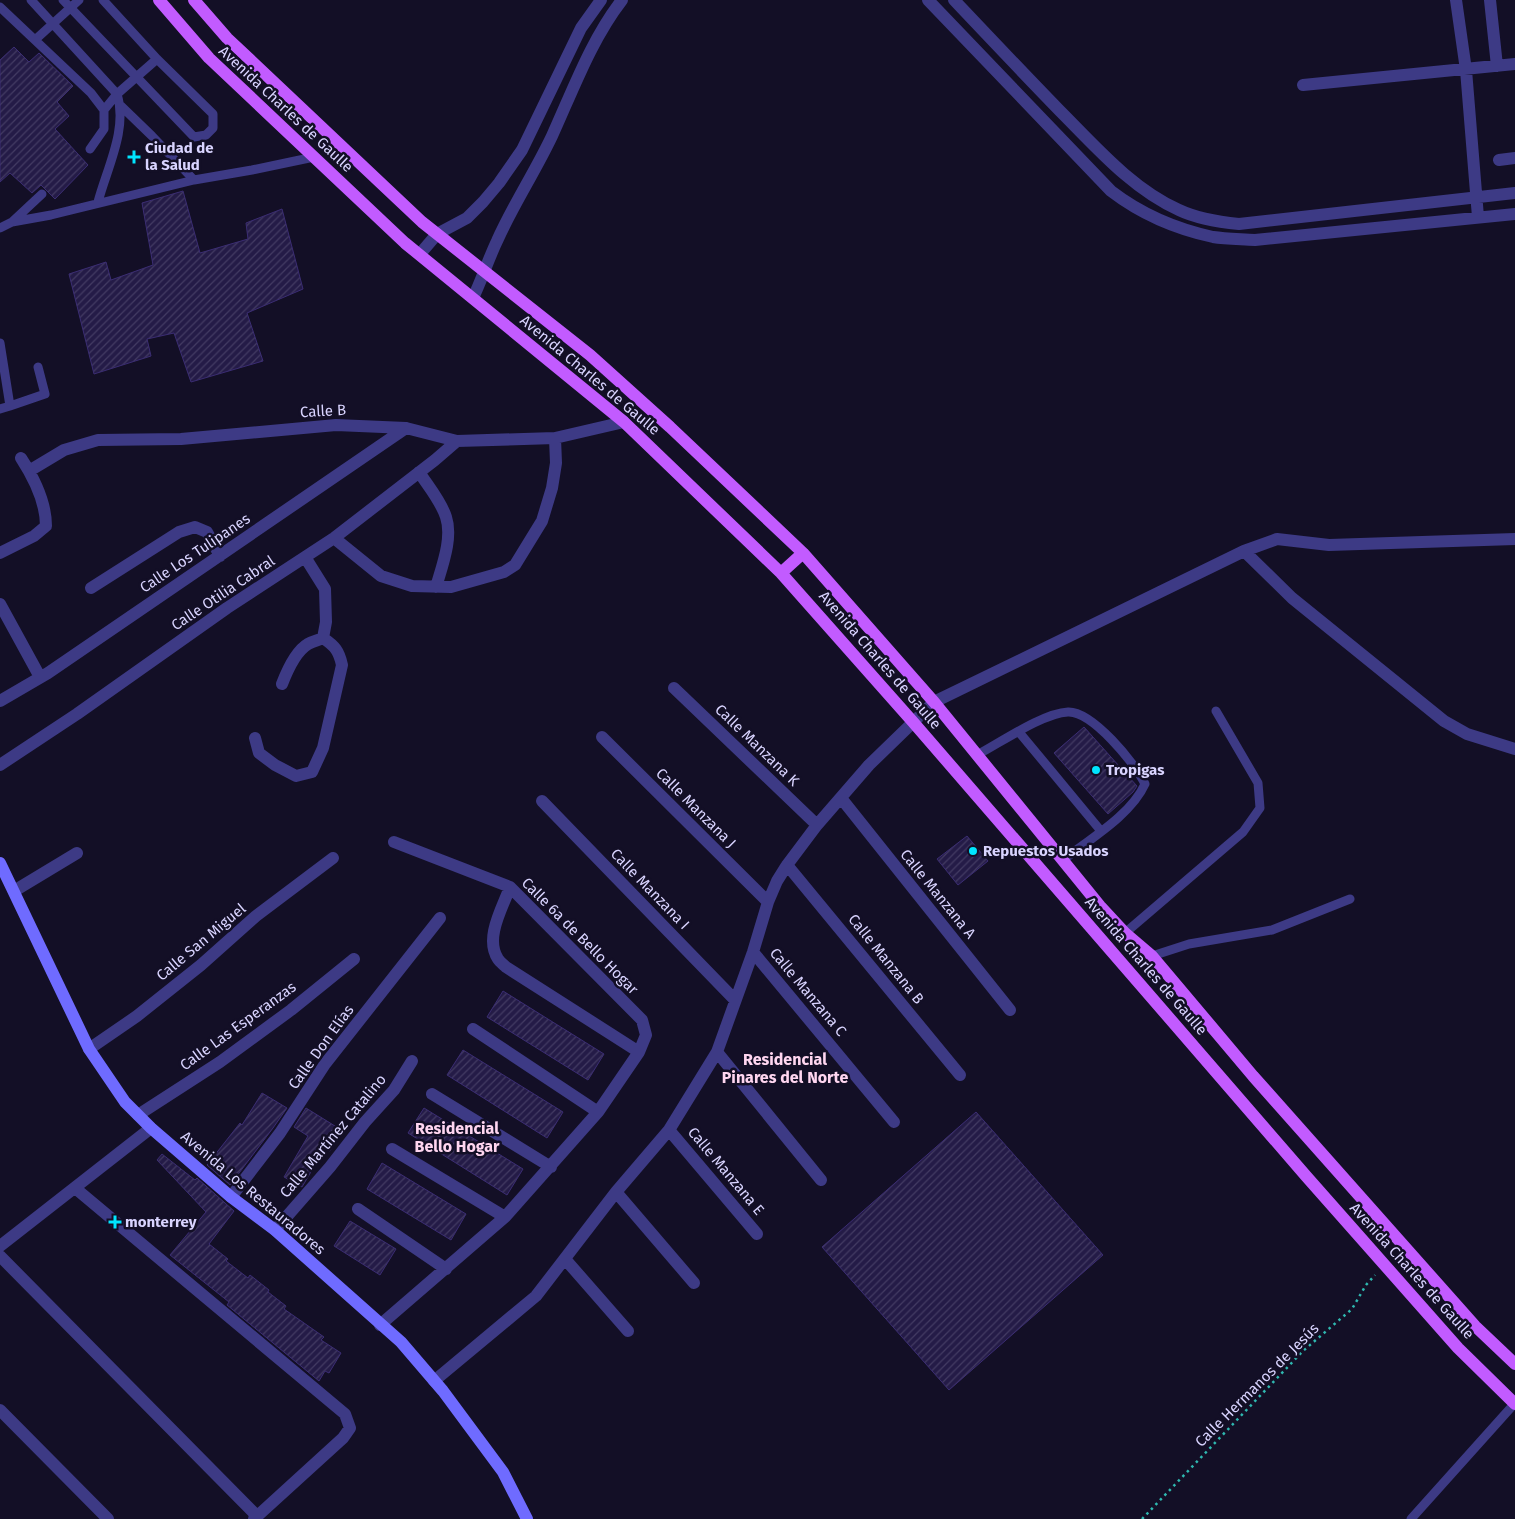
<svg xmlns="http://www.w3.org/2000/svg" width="1515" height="1519" viewBox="0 0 1515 1519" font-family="'Fira Sans',sans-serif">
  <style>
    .building { fill: url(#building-hatch); stroke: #3b2d73 }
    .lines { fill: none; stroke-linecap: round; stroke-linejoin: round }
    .path { stroke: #2fb8b0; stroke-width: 2.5; stroke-dasharray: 2.5 4; stroke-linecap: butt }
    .lane { stroke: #3d3a85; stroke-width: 9 }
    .street { stroke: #3d3a85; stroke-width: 12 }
    .secondary { stroke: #6f6bff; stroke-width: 12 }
    .primary { stroke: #c25bff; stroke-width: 12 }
    .poi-dot { fill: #00e5ff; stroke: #130f26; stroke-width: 2 }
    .labels { text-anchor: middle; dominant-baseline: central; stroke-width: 5; stroke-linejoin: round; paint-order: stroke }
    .street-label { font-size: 15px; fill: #d9d4ff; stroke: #130f26 }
    .poi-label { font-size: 15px; font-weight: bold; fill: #d9d4ff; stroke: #130f26; text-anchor: start }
    .neighbourhood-label { font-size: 16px; font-weight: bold; fill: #ffd6f0; stroke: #130f26 }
  </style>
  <defs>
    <pattern id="building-hatch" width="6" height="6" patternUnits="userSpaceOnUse" patternTransform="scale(1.25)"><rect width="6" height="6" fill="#241b47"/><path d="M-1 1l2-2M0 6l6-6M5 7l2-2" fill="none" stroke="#433b63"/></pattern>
  </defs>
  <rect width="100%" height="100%" fill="#130f26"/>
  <path class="building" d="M 14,47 L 29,62 L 39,53 L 73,86 L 57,102 L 69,116 L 55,129 L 88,165 L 55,199 L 41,185 L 32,193 L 10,173 L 0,182 L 0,60 Z
    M 183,191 L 200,253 L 248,239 L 246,223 L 282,209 L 303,289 L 247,313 L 263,361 L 191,382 L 174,333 L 147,339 L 151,356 L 94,374 L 69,274 L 106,262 L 111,280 L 153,265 L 142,203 Z
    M 1084,727 L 1137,786 L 1133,792 L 1108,814 L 1054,753 Z
    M 967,836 L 988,861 L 958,885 L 937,859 Z
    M 503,991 L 604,1054 L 588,1080 L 487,1017 Z
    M 463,1050 L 563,1112 L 547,1138 L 447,1075 Z
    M 262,1093 L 287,1108 L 273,1128 L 230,1185 L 207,1165 L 240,1123 L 242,1125 Z
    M 306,1108 L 343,1131 L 330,1151 L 325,1148 L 302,1187 L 284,1177 L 308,1136 L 294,1127 Z
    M 424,1108 L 523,1169 L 507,1195 L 408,1133 Z
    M 976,1112 L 1103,1255 L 949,1390 L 822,1247 Z
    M 162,1154 L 195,1180 L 197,1178 L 234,1211 L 209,1244 L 228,1259 L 226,1261 L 248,1278 L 250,1275 L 269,1290 L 268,1292 L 286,1306 L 284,1309 L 324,1337 L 321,1340 L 341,1353 L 329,1373 L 325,1371 L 319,1381 L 227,1305 L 229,1302 L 170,1255 L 206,1212 L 157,1160 Z
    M 382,1163 L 466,1214 L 451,1240 L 367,1189 Z
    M 350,1221 L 396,1249 L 380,1275 L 334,1246 Z"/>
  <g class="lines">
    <path class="path" d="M 1142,1519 L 1303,1351 L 1352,1309 L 1366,1285 L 1375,1275"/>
    <path class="lane" d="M 31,0 L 117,94 L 157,59
      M 63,0 L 194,137 L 206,135 L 213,128 L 213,114 L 157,59 L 103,0
      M 0,7 L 91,93 L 104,110
      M 36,39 L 79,0
      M 121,106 L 152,136 L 194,180
      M 90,149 L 104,129 L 104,110 L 117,94 C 128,129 107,168 98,202
      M 42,194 L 12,222 L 51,215 L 194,180 L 252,170 L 314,157
      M 0,228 L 12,222
      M 0,343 L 10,406 L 0,409
      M 10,406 L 45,394 L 38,367
      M 1019,732 L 1101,831
      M 977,755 C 1000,743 1043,713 1068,712 C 1092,711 1135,763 1145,784 C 1131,815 1090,839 1063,860
      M 1125,933 L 1243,832 L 1260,808 L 1258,783 L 1216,711
      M 1152,956 L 1189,944 L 1272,930 L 1350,899
      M 1411,1519 L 1515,1403"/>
    <path class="street" d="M 928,0 L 1111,191 C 1141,214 1176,229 1213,237 C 1226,239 1241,239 1255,240 L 1515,214
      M 954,0 C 989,37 1024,74 1060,111 C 1096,147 1132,189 1179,210 C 1198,219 1219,222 1239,224 L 1515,193
      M 1456,0 L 1466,70 L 1478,217
      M 1490,0 L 1497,66
      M 1303,85 L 1515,64
      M 1499,160 L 1515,158
      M 420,254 L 437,234 L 467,218 L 483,202 L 499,183 L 522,150 L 581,28 L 601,0
      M 473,298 C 482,279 488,260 497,241 C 513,205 535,172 552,136 C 573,90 591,40 622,0
      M 29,471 L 64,450 L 98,440 L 181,439 L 336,425 L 406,428 L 457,441 L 555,438 L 624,422
      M 419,472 C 428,486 441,501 446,517 C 453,538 442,566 436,587
      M 334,538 L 381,576 L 412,586 L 451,587 L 504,572 L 515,565 L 542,521 L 552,488 L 556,463 L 555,438
      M 1244,551 L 1292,598 L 1444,721 L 1467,734 L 1515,749
      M 0,553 L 34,536 L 46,526 C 46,502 34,478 21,458
      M 91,588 L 179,532 L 195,527 L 207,532 L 220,556
      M 0,604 L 40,677
      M 282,684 C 287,671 296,651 308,644 C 313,641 319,640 323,638
      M 674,688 L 817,825
      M 0,701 L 48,673 L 406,428
      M 602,737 L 768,902
      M 255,738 L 259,753 L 275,765 L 296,776 L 312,772 L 323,748 L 342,665 C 339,651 335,646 323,638 L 326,622 L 325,589 L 305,557
      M 0,765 L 77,714 L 227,608 L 334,538 L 435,460 L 457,441
      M 841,798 L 1010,1010
      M 542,801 L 735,1000
      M 787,865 L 960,1075
      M 510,887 C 503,907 484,938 498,959 C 500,962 504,965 506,967 L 639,1052
      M 14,891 L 77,853
      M 753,952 L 894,1122
      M 473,1029 L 598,1112
      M 89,1049 L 137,1016 L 201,965 L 256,916 L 333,858
      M 717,1052 L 821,1180
      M 432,1094 L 551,1167
      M 138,1115 L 220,1062 L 291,1010 L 354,959
      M 669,1130 L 757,1234
      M 392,1149 L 505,1217
      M 75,1188 L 345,1414 L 350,1428 L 343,1438 L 254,1519
      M 616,1192 L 694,1283
      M 231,1197 L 280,1133 L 325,1064 L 440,918
      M 358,1209 L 446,1269
      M 275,1230 L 330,1167 L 365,1122 L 394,1090 L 412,1061
      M 0,1246 L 151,1128
      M 0,1256 L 257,1516
      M 565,1259 L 628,1331
      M 380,1325 L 505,1217 L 598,1112 L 639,1052 L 646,1035 L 642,1020 L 510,887 L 394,842
      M 434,1381 L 536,1296 L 616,1192 L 669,1130 L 717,1052 L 753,952 L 768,902 L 777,881 L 787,865 L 817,825 L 869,765 L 934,702 L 1244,551 L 1277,539 L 1329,545 L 1515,539
      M 0,1410 L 108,1519"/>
    <path class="secondary" d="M 0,863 L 89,1049 L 125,1102 L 151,1128 L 231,1197 L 275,1230 L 401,1342 L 443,1391 L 503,1472 L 527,1519"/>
    <path class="primary" d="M 159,0 L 209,58 L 405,243 L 624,422 L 781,573 L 913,722 L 1306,1176 L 1458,1348 L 1515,1404
      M 194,0 L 227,38 L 422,222 L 590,355 L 670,427 L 803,553 L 934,702 L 1100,906 L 1125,933 L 1152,956 L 1253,1076 L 1475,1326 L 1515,1364
      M 781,573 L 803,553"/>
  </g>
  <g class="poi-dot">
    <path d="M131.5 149.5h5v5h5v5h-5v5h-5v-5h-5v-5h5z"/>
    <circle cx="1096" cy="770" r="5"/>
    <circle cx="973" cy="851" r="5"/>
    <path d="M112.5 1214.5h5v5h5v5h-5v5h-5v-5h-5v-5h5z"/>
  </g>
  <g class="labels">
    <g class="street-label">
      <text transform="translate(286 109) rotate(43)">Avenida Charles de Gaulle</text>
      <text transform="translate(590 375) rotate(40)">Avenida Charles de Gaulle</text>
      <text transform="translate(323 411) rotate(-3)">Calle B</text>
      <text transform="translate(195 553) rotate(-34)">Calle Los Tulipanes</text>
      <text transform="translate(223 593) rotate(-34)">Calle Otilia Cabral</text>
      <text transform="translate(880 660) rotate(49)">Avenida Charles de Gaulle</text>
      <text transform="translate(757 745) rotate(44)">Calle Manzana K</text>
      <text transform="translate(696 808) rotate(45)">Calle Manzana J</text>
      <text transform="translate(650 889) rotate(46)">Calle Manzana I</text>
      <text transform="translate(938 894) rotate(51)">Calle Manzana A</text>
      <text transform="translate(580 936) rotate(45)">Calle 6a de Bello Hogar</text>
      <text transform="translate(201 942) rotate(-40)">Calle San Miguel</text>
      <text transform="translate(886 959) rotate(51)">Calle Manzana B</text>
      <text transform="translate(1146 966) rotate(49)">Avenida Charles de Gaulle</text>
      <text transform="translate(808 992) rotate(50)">Calle Manzana C</text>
      <text transform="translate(238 1026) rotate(-36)">Calle Las Esperanzas</text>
      <text transform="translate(321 1047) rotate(-54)">Calle Don Elías</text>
      <text transform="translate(333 1136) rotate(-50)">Calle Martínez Catalino</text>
      <text transform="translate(726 1171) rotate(50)">Calle Manzana E</text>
      <text transform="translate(253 1193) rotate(40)">Avenida Los Restauradores</text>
      <text transform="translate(1412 1271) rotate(48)">Avenida Charles de Gaulle</text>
      <text transform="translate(1257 1385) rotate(-45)">Calle Hermanos de Jesús</text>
    </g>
    <g class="poi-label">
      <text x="145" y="148">Ciudad de<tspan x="145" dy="17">la Salud</tspan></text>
      <text x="1106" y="770">Tropigas</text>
      <text x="983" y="851">Repuestos Usados</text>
      <text x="125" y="1222">monterrey</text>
    </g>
    <g class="neighbourhood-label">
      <text x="785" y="1059">Residencial<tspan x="785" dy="18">Pinares del Norte</tspan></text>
      <text x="457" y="1128">Residencial<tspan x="457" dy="18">Bello Hogar</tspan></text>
    </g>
  </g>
</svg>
